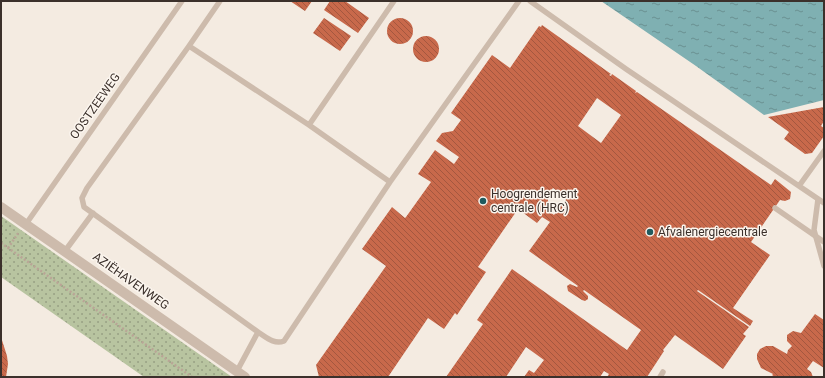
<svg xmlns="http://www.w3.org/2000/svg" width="825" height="378" viewBox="0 0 825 378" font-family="Roboto,sans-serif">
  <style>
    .grass { fill: url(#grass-dots) }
    .water { fill: url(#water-ripples) }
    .building { fill: url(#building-back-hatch); fill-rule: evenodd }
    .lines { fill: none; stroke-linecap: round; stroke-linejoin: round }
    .path { stroke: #b9a596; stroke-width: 2.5; stroke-dasharray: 2 2; stroke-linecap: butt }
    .lane { stroke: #cdbbac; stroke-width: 5.5 }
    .street { stroke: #cdbbac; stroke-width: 10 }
    .lane-bridge { stroke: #cdbbac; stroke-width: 5.5 }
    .poi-dot { fill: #1f5a5e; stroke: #fbf5ee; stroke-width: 1.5 }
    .labels { text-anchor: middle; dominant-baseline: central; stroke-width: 3; stroke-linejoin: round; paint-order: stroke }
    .street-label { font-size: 12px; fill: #3b302b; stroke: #fbf5ee }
    .poi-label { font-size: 12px; fill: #3b302b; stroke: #fbf5ee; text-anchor: start }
  </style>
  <defs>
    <pattern id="grass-dots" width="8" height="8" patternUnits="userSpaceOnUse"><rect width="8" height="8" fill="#b8c4a0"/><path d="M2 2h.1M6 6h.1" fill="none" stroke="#97a083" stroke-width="1.8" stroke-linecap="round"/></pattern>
    <pattern id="water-ripples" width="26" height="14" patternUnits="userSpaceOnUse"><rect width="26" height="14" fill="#7fb0b2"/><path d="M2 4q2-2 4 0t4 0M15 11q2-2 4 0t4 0" fill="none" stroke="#699091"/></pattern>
    <pattern id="building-back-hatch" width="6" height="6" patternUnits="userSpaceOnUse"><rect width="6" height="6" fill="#c8694b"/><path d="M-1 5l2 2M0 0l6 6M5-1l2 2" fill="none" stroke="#a4573f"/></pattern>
  </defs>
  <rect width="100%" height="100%" fill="#f4ebe1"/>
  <path class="grass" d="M 1,216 L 232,377 L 144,377 L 1,277 Z"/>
  <path class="water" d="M 601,1 L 824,1 L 824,100 L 764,115 L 696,66 Z"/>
  <path class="building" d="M 290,1 L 312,1 L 305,11 Z
    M 330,1 L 345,1 L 369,18 L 358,33 L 324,10 Z
    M 324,18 L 351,36 L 340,51 L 313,33 Z
    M387 31a13 13 0 1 1 26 0a13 13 0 1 1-26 0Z
    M 542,25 L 611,74 L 609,75 L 611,76 L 612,74 L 636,91 L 635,93 L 637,92 L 771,185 L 775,179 L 791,192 L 790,199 L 785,201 L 780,200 L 751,242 L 770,255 L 733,308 L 753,321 L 750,326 L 698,290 L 697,291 L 749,327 L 743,334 L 746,336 L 723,369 L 675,335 L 663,350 L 664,351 L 647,377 L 607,377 L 609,374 L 604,371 L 600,377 L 524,377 L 529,370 L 534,373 L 544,360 L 526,347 L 506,377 L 446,377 L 483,324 L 477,320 L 512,269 L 627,350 L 641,330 L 584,290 L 583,291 L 588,296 L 588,299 L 585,301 L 582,300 L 568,291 L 567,286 L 570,284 L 577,287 L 578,286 L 529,251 L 550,222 L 542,217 L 537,223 L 518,209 L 478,267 L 486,272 L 457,315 L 455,313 L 444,329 L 428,318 L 388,377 L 319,377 L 316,365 L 386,266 L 362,249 L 392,207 L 405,218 L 406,217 L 431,182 L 418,174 L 435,150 L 454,164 L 459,157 L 436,141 L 442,133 L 453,131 L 461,120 L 451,113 L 492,55 L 510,68 L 539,26 L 541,27 ZM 597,98 L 621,115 L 601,143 L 578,126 ZM 553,188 L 567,198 L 554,215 L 547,210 L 549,206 L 547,195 Z
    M413 49a13 13 0 1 1 26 0a13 13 0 1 1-26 0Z
    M 824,107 L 824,121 L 821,126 L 824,128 L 824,136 L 812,153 L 805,154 L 784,139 L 789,132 L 768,117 Z
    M 815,314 L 824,320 L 824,368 L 813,361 L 807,369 L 811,372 L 813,377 L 775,377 L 772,375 L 773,374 L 761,368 L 757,359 L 757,354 L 760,349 L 766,346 L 773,346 L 787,354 L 788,350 L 792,346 L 787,341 L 787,335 L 793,331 L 801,333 Z
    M 1,337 L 7,356 L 8,364 L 6,377 L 1,377 Z"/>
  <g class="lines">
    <path class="path" d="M 1,243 L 192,377
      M 8,248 L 19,232"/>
    <path class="lane" d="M 530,1 L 626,69 L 824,203
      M 189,46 L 220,1
      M 390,182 L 519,1
      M 799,186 L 824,151
      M 818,199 L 814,230 L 824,266
      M 26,224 L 182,1
      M 65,251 L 93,213
      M 258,332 C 266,337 274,345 284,341 L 390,182 L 309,125 L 394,1
      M 237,371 L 258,332 L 84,207 L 82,198 L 87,188 L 189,46 L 309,125
      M 660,377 L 663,372"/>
    <path class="street" d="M 1,207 L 245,377"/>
    <path class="lane-bridge" d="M 775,208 L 824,242"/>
  </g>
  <g class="poi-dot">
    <circle cx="483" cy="201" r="4"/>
    <circle cx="650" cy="232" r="4"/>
  </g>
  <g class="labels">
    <g class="street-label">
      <text transform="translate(95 106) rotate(-55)">OOSTZEEWEG</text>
      <text transform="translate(131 281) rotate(35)">AZIËHAVENWEG</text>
    </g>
    <g class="poi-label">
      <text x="491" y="194">Hoogrendement<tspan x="491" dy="14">centrale (HRC)</tspan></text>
      <text x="658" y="232">Afvalenergiecentrale</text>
    </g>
  </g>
  <rect width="825" height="378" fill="none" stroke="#3b302b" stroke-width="4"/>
</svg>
